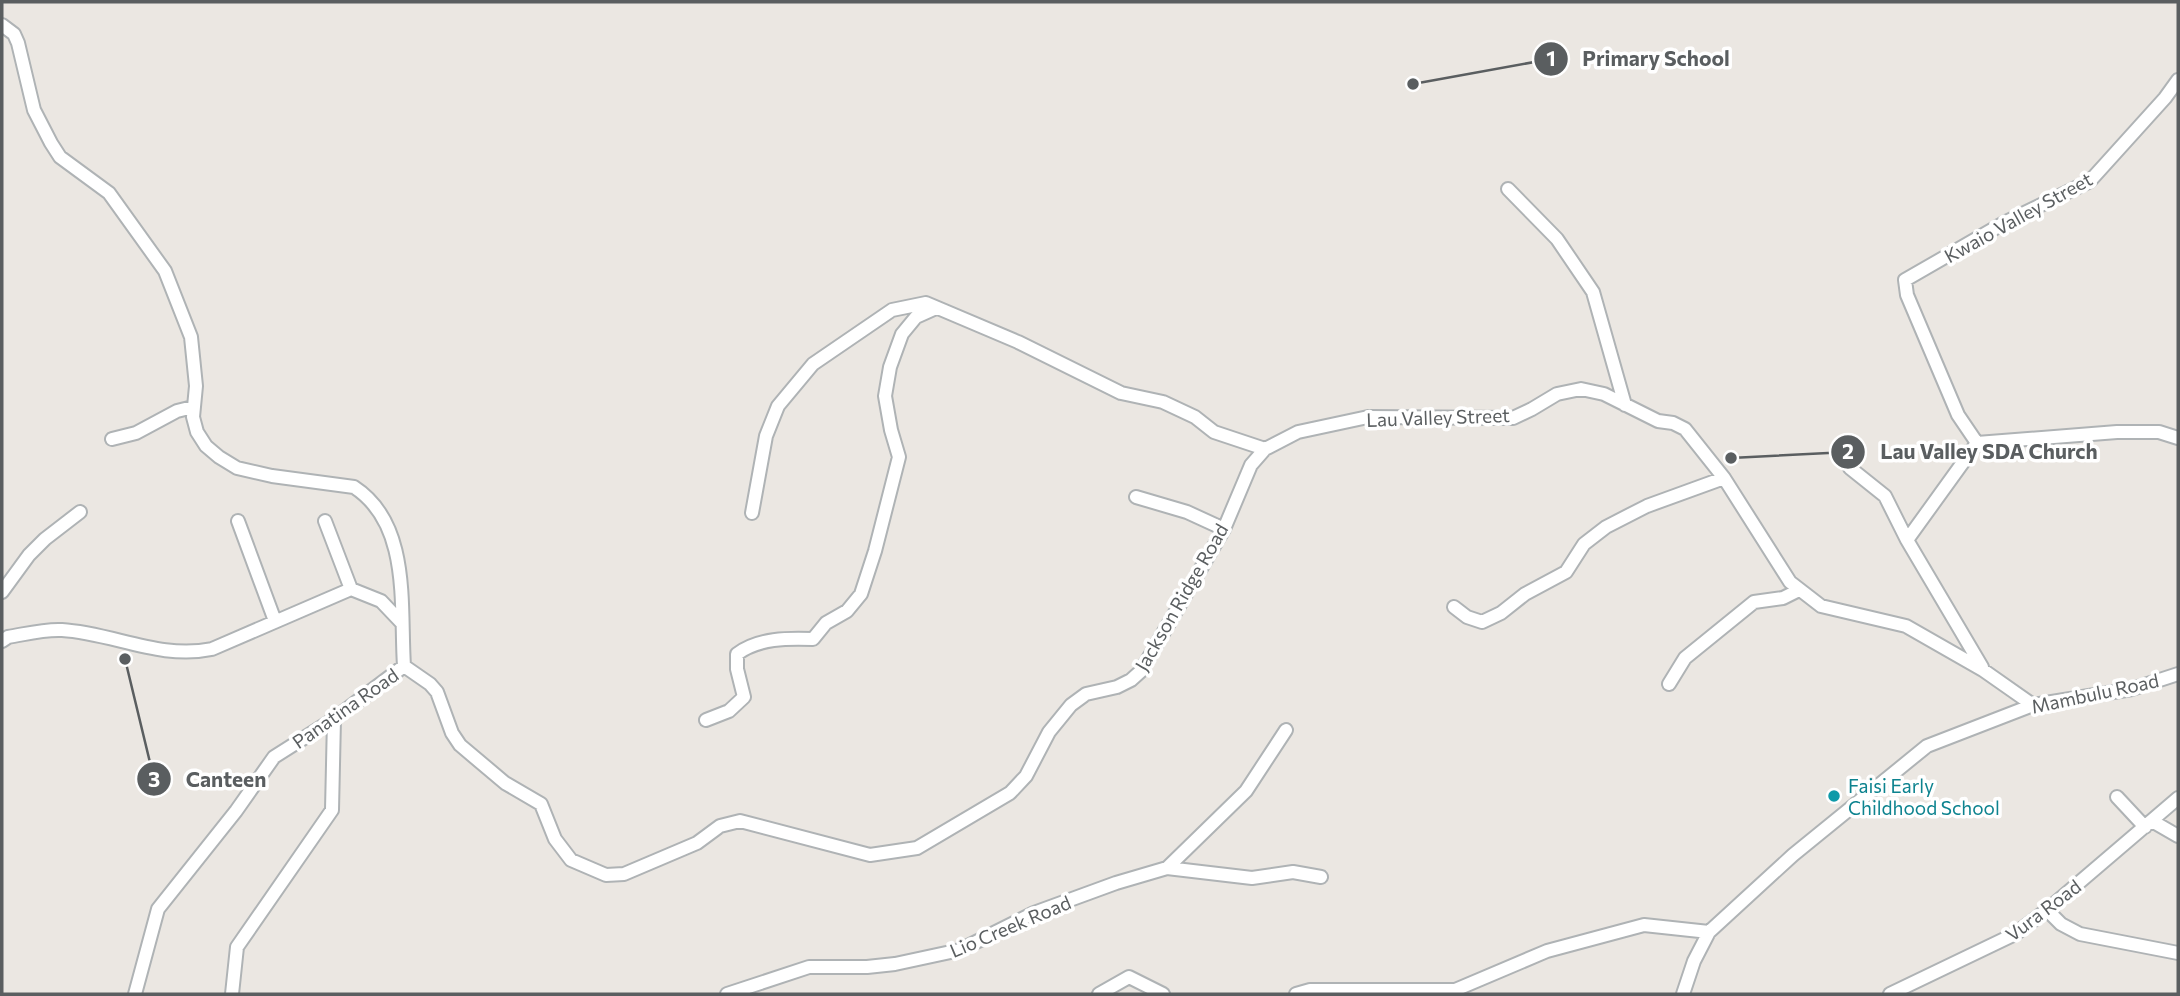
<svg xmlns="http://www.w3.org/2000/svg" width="2180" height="996" viewBox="0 0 2180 996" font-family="Commissioner,sans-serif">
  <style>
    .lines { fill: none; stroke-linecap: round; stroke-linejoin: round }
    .minor-casing { stroke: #afb3b5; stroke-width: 16 }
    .minor { stroke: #fff; stroke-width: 12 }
    .culture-dot { fill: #0f9aa8; stroke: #fff; stroke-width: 2.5 }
    .labels { text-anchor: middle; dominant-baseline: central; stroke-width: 7; stroke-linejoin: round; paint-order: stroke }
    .street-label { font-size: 19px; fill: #5a5e60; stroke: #fff }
    .culture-label { font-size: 19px; fill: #0d838f; stroke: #fff; text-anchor: start }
    .leader { fill: none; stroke: #5a5e60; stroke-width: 2.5 }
    .callout-dot { fill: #5a5e60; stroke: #fff; stroke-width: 2.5 }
    .mark-label { font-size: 21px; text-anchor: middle; font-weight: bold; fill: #fff }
    .callout-label { font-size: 21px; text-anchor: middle; font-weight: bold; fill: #5a5e60; stroke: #fff; stroke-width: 7; stroke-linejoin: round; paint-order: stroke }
  </style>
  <rect width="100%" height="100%" fill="#ebe7e2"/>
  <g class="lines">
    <defs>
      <path id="minor" d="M 2,25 L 14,34 L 18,43 L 34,110 L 51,143 L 60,157 L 109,193 L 165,271 L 191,337 L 196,386 L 193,417 L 197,432 L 206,446 L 219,457 L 237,468 L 272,476 L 354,487 C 411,524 400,606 404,666
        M 2178,80 L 2165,98 L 2090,181 L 2004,223 L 1905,280 L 1907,295 L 1958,415 L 1977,443 L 2117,432 L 2159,432 L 2178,438
        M 1508,189 L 1557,239 L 1593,292 L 1625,405
        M 112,439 L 136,433 L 177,411 L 193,407
        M 1850,468 L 1885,496 L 1907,540 L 1982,667
        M 1136,497 L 1187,512 L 1224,529
        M 752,513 L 766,436 L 778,406 L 813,364 L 892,310 L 926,303 L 1018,342 L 1121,393 L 1163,402 L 1195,417 L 1214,432 L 1265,449
        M 238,521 L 275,621
        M 325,521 L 351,589
        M 1907,540 L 1977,443
        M 2,592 L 29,555 L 45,539 L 80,512
        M 1454,607 L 1467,617 L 1482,622 L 1501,613 L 1525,594 L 1566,572 L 1584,544 L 1606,527 L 1647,506 L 1724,478
        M 2,641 L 8,637 C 26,634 44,629 62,630 C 113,633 160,660 212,649 L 351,589 L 381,601 L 401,622
        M 404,666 L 430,684 L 437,692 L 452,733 L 460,745 L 505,783 L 541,804 L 555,839 L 571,860 L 606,875 L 624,874 L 697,843 L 720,826 L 740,821 L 870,855 L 917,848 L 1010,793 L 1026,776 L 1049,732 L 1071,705 L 1086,694 L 1117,687 L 1131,680 L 1141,671 L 1224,529 L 1251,465 L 1265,449 L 1298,432 L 1368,417 L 1513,418 L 1532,409 L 1557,394 L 1581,389 L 1604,394 L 1658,421 L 1673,423 L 1685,429 L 1724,478 L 1790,582 L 1821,606 L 1906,626 L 1983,670 L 2033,705
        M 1669,684 L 1685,658 L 1754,602 L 1783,598 L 1799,590
        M 706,720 L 729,711 L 744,697 L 737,669 L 737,654 C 758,638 788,638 813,639 L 826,623 L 847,611 L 861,594 L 875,551 L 899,457 L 891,430 L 885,396 L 890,367 L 902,334 L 916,317 L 936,308
        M 2117,797 L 2145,827
        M 2152,821 L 2178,836
        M 1167,868 L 1246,791 L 1286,730
        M 2047,910 L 2061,924 L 2080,934 L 2178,953
        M 135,994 L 158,909 L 236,811 L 274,757 L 334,719 L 404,666
        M 232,994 L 237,947 L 332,810 L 334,719
        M 727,994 L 809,967 L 867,967 L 895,964 L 960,950 L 1034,913 L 1116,883 L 1167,868 L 1252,878 L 1293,872 L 1321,877
        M 1099,994 L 1129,977 L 1163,994
        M 1296,994 L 1310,990 L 1455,990 L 1547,951 L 1644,925 L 1709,932
        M 1683,994 L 1694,961 L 1709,932 L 1793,855 L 1927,746 L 2033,705 L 2132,689 L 2178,674
        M 1890,994 L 2015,934 L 2047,910 L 2178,798"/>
    </defs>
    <use href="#minor" class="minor-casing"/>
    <use href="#minor" class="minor"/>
  </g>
  <circle class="culture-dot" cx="1834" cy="796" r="7"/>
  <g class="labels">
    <g class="street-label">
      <text transform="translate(2018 217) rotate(-29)">Kwaio Valley Street</text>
      <text transform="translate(1438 417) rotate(-2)">Lau Valley Street</text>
      <text transform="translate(1181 597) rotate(-60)">Jackson Ridge Road</text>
      <text transform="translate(2095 693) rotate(-12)">Mambulu Road</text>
      <text transform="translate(345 708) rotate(-35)">Panatina Road</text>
      <text transform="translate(2043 910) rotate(-37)">Vura Road</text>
      <text transform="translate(1010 926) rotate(-23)">Lio Creek Road</text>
    </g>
    <g class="culture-label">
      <text x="1848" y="785">Faisi Early<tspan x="1848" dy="22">Childhood School</tspan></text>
    </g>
  </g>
  <path class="leader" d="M1413 84L1551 59M1731 458L1848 452M125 659L154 779"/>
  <g class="callout-dot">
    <circle cx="1413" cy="84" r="7"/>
    <circle cx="1731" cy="458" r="7"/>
    <circle cx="125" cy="659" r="7"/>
    <circle cx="1551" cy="59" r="18"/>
    <circle cx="1848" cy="452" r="18"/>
    <circle cx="154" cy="779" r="18"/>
  </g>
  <g class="mark-label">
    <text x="1551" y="66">1</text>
    <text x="1848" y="459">2</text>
    <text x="154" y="787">3</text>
  </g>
  <g class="callout-label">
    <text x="1656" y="66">Primary School</text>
    <text x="1989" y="459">Lau Valley SDA Church</text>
    <text x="226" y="787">Canteen</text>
  </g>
  <rect width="2180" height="996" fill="none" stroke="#5a5e60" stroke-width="7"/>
</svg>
